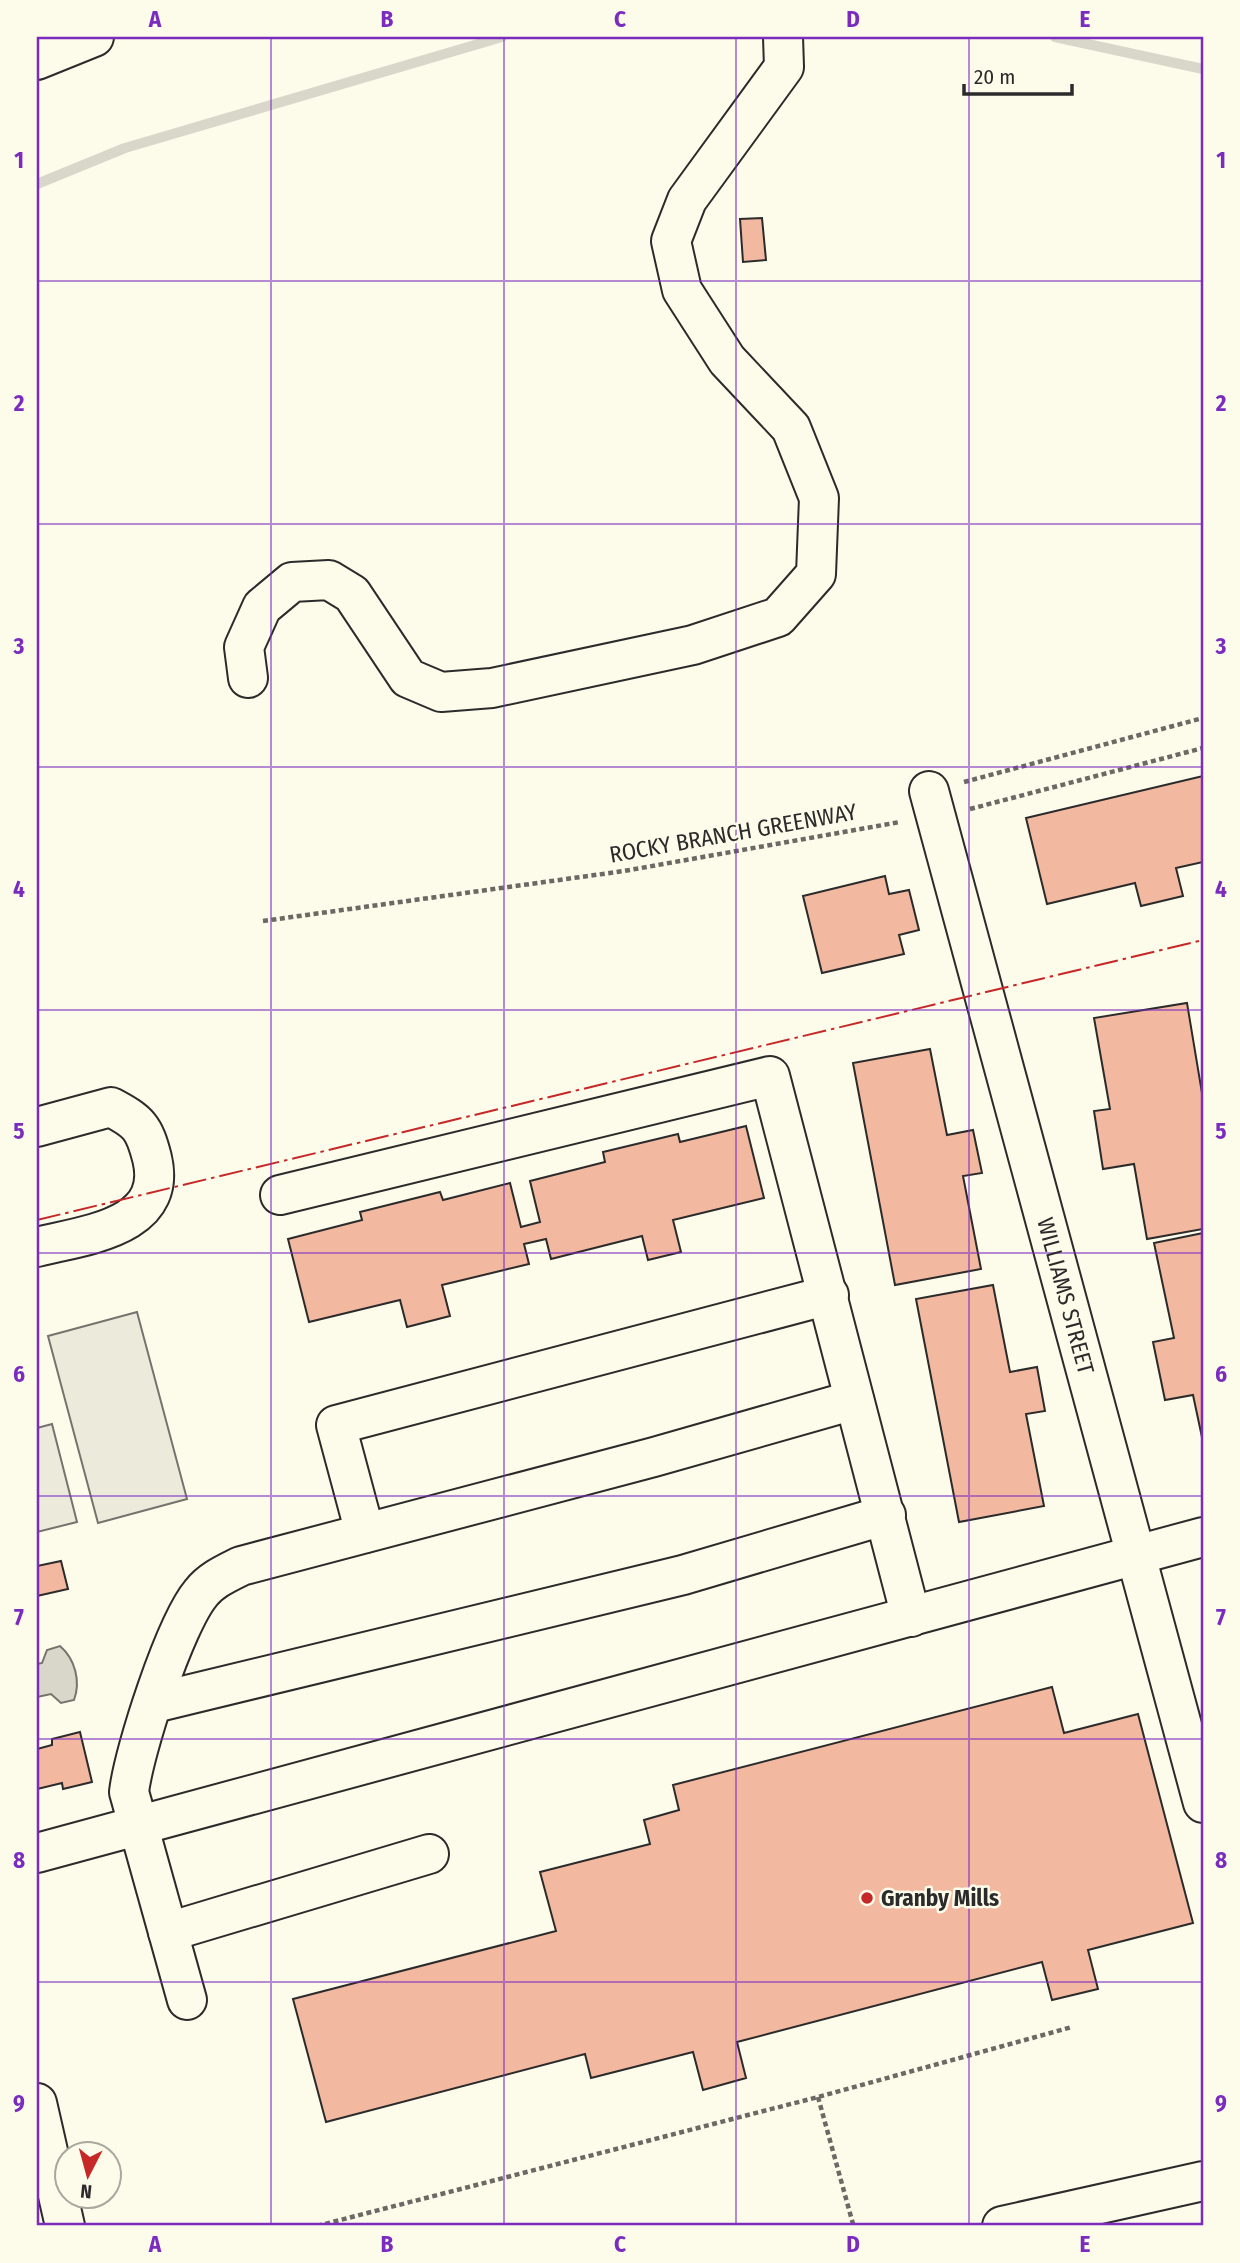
<svg xmlns="http://www.w3.org/2000/svg" width="1240" height="2263" viewBox="0 0 1240 2263" font-family="'Fira Sans Condensed',sans-serif">
  <style>
    .green { fill: #ecebdb; stroke: #74746e; stroke-width: 2 }
    .water { fill: #d8d7c9; stroke: #74746e; stroke-width: 2 }
    .lines { fill: none; stroke-linecap: round; stroke-linejoin: round }
    .stream { stroke: #d8d7c9; stroke-width: 10 }
    .building { fill: #f2b8a0; stroke: #2b2b2b; stroke-width: 2 }
    .minor-casing { stroke: #2b2b2b; stroke-width: 42 }
    .path { stroke: #6a6964; stroke-width: 4.5; stroke-dasharray: 5 3.5; stroke-linecap: butt }
    .minor { stroke: #fdfbea; stroke-width: 38 }
    .power { stroke: #c62828; stroke-width: 2; stroke-dasharray: 24 5 3.5 5; stroke-linecap: butt }
    .grid { fill: none; stroke: #7b2cbf; stroke-width: 2; stroke-opacity: 0.55 }
    .poi-dot { fill: #c62828; stroke: #fdfbea; stroke-width: 2.5 }
    .labels { text-anchor: middle; dominant-baseline: central; stroke-width: 5; stroke-linejoin: round; paint-order: stroke }
    .street-label { font-size: 23px; fill: #2b2b2b; stroke: #fdfbea }
    .poi-label { font-size: 23px; font-weight: bold; fill: #2b2b2b; stroke: #fdfbea; text-anchor: start }
    .neatline { fill: none; stroke: #7b2cbf; stroke-width: 2.5 }
    .grid-label { font-size: 23px; text-anchor: middle; font-weight: bold; fill: #7b2cbf }
  </style>
  <rect width="100%" height="100%" fill="#fdfbea"/>
  <path class="green" d="M 137,1312 L 187,1499 L 98,1523 L 48,1336 Z
    M 52,1424 L 77,1522 L 37,1532 L 37,1428 Z"/>
  <path class="water" d="M 60,1646 C 75,1659 81,1681 74,1700 L 61,1703 L 51,1694 L 37,1697 L 37,1664 L 42,1663 L 47,1650 Z"/>
  <g class="lines">
    <path class="stream" d="M 1055,37 L 1203,69
      M 37,184 L 125,148 L 502,37"/>
  </g>
  <path class="building" d="M 762,218 L 766,260 L 743,262 L 740,219 Z
    M 1203,776 L 1203,862 L 1176,868 L 1183,896 L 1141,906 L 1135,883 L 1047,904 L 1026,818 Z
    M 885,876 L 889,894 L 909,890 L 919,930 L 899,935 L 904,954 L 822,973 L 803,896 Z
    M 1187,1003 L 1203,1099 L 1203,1229 L 1147,1239 L 1134,1164 L 1103,1169 L 1094,1111 L 1110,1109 L 1094,1018 Z
    M 930,1049 L 947,1135 L 973,1130 L 982,1173 L 963,1176 L 981,1269 L 895,1285 L 853,1063 Z
    M 746,1126 L 764,1198 L 673,1220 L 681,1252 L 648,1260 L 642,1236 L 551,1259 L 546,1239 L 524,1244 L 529,1264 L 442,1285 L 450,1316 L 407,1327 L 400,1300 L 309,1322 L 288,1239 L 362,1220 L 360,1212 L 440,1192 L 443,1200 L 510,1183 L 521,1227 L 540,1222 L 530,1181 L 605,1162 L 603,1152 L 678,1134 L 680,1142 Z
    M 1203,1233 L 1203,1442 L 1193,1395 L 1165,1400 L 1153,1342 L 1174,1338 L 1154,1243 Z
    M 993,1285 L 1010,1372 L 1037,1367 L 1045,1411 L 1026,1414 L 1044,1506 L 959,1522 L 916,1299 Z
    M 61,1561 L 68,1589 L 37,1596 L 37,1566 Z
    M 1052,1687 L 1064,1733 L 1138,1714 L 1193,1923 L 1088,1950 L 1098,1989 L 1052,2000 L 1042,1962 L 737,2042 L 746,2078 L 703,2090 L 693,2052 L 591,2078 L 585,2054 L 326,2122 L 293,1999 L 556,1931 L 540,1872 L 650,1844 L 644,1820 L 679,1810 L 673,1785 Z
    M 80,1732 L 92,1782 L 63,1789 L 62,1783 L 37,1789 L 37,1796 L 37,1749 L 52,1745 L 52,1739 Z"/>
  <g class="lines">
    <defs>
      <g id="minor">
        <path d="M 37,60 L 94,37"/>
        <path d="M 248,678 L 244,647 L 262,607 L 292,582 L 329,580 L 352,594 L 408,678 L 441,692 L 492,688 L 693,645 L 778,617 L 816,574 L 819,498 L 791,428 L 727,360 L 682,290 L 671,241 L 687,200 L 784,67 L 783,37"/>
        <path id="s1" d="M 929,791 L 1203,1803"/>
        <path d="M 37,1127 L 111,1107 C 139,1122 144,1127 152,1158 C 169,1228 84,1235 37,1247"/>
        <path d="M 280,1195 L 770,1076 L 911,1617"/>
        <path d="M 365,1533 L 336,1425 L 829,1295"/>
        <path d="M 154,1703 L 683,1575 L 886,1515"/>
        <path d="M 37,1853 L 1203,1537"/>
        <path d="M 168,1932 L 429,1854"/>
        <path d="M 187,2000 L 129,1792 C 134,1750 175,1624 201,1593 C 211,1580 227,1573 241,1566 L 654,1457 L 854,1400"/>
        <path d="M 37,2103 L 65,2226"/>
        <path d="M 1002,2226 L 1203,2181"/>
      </g>
    </defs>
    <use href="#minor" class="minor-casing"/>
    <path class="path" d="M 964,782 L 1203,718
      M 970,809 L 1203,748
      M 263,921 L 624,871 L 900,822
      M 818,2097 L 853,2224
      M 317,2226 L 818,2097 L 1072,2027"/>
    <use href="#minor" class="minor"/>
    <path class="power" d="M 37,1220 L 1203,940"/>
  </g>
  <path class="grid" d="M 271,37 L 271,2226M 504,37 L 504,2226M 736,37 L 736,2226M 969,37 L 969,2226M 37,281 L 1203,281M 37,524 L 1203,524M 37,767 L 1203,767M 37,1010 L 1203,1010M 37,1253 L 1203,1253M 37,1496 L 1203,1496M 37,1739 L 1203,1739M 37,1982 L 1203,1982"/>
  <circle class="poi-dot" cx="867" cy="1898" r="7"/>
  <g class="labels">
    <g class="street-label">
      <text transform="translate(733 833) rotate(-10)">ROCKY BRANCH GREENWAY</text>
      <text stroke="none"><textPath href="#s1" startOffset="523">WILLIAMS STREET</textPath></text>
    </g>
    <g class="poi-label">
      <text x="881" y="1898">Granby Mills</text>
    </g>
  </g>
  <rect width="1240" height="2263" fill="none" stroke="#fdfbea" stroke-width="77"/>
  <g transform="translate(88 2175) rotate(186)"><circle r="33" fill="#fdfbea" stroke="#a9a89e" stroke-width="2"/>
  <path d="M0-5L12 26L0 18L-12 26Z" fill="#c62828"/>
  <text y="-10" font-size="19" font-weight="bold" text-anchor="middle" fill="#2b2b2b">N</text>
  </g>
  <path d="M964 84v10h108v-10" fill="none" stroke="#2b2b2b" stroke-width="3.5"/>
  <text x="974" y="84" font-size="21" fill="#2b2b2b" stroke="#fdfbea" stroke-width="5" paint-order="stroke">20 m</text>
  <rect x="38" y="38" width="1164" height="2186" class="neatline"/>
  <g class="grid-label">
    <text x="155" y="27">A</text>
    <text x="387" y="27">B</text>
    <text x="620" y="27">C</text>
    <text x="853" y="27">D</text>
    <text x="1085" y="27">E</text>
    <text x="19" y="168">1</text>
    <text x="1221" y="168">1</text>
    <text x="19" y="411">2</text>
    <text x="1221" y="411">2</text>
    <text x="19" y="654">3</text>
    <text x="1221" y="654">3</text>
    <text x="19" y="897">4</text>
    <text x="1221" y="897">4</text>
    <text x="19" y="1139">5</text>
    <text x="1221" y="1139">5</text>
    <text x="19" y="1382">6</text>
    <text x="1221" y="1382">6</text>
    <text x="19" y="1625">7</text>
    <text x="1221" y="1625">7</text>
    <text x="19" y="1868">8</text>
    <text x="1221" y="1868">8</text>
    <text x="19" y="2111">9</text>
    <text x="1221" y="2111">9</text>
    <text x="155" y="2252">A</text>
    <text x="387" y="2252">B</text>
    <text x="620" y="2252">C</text>
    <text x="853" y="2252">D</text>
    <text x="1085" y="2252">E</text>
  </g>
</svg>
